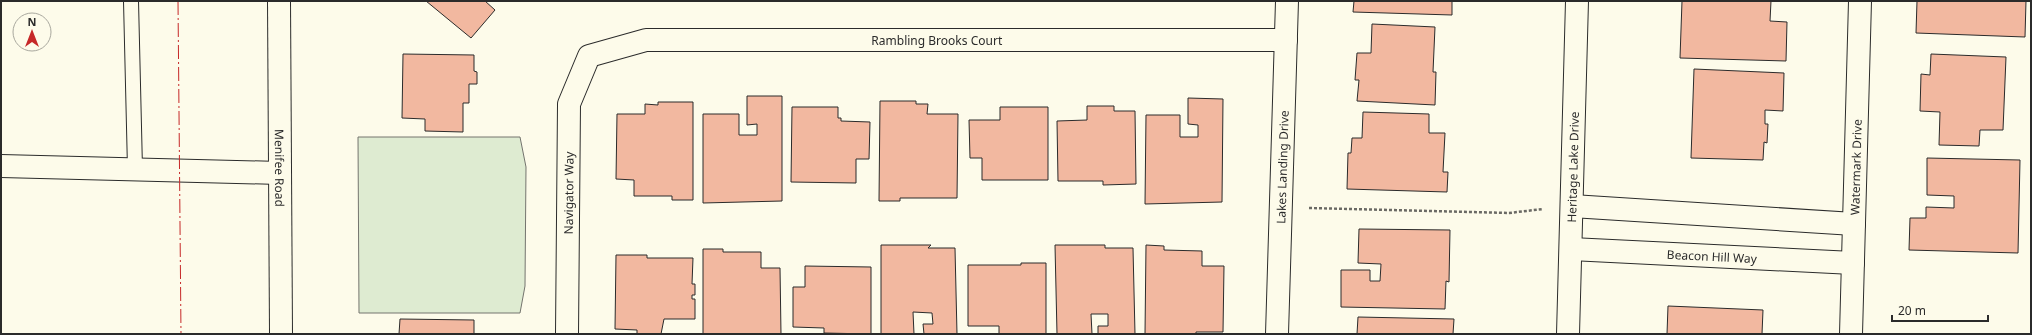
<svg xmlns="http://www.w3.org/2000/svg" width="2032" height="335" viewBox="0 0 2032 335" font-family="'Noto Sans',sans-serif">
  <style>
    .green { fill: #deebd1; stroke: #74746e }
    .building { fill: #f2b8a0; stroke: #2b2b2b }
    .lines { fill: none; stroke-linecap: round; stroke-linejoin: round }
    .lane-casing { stroke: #2b2b2b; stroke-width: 16 }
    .street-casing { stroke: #2b2b2b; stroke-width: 24 }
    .secondary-casing { stroke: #2b2b2b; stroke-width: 24 }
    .primary-casing { stroke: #2b2b2b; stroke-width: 24 }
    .path { stroke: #6a6964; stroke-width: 2.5; stroke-dasharray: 3 2; stroke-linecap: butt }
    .lane { stroke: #fdfbea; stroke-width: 14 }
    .street { stroke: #fdfbea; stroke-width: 22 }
    .secondary { stroke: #fdfbea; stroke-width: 22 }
    .primary { stroke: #fdfbea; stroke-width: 22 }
    .power { stroke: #c62828; stroke-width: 1; stroke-dasharray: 14 3 2 3; stroke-linecap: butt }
    .labels { text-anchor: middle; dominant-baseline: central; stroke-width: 3; stroke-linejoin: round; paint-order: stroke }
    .street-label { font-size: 12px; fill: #2b2b2b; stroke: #fdfbea }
  </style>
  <rect width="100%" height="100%" fill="#fdfbea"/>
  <path class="green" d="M 358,137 L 520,137 L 526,167 L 525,286 L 520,313 L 359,313 Z"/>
  <path class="building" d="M 426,1 L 485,1 L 495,10 L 471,38 Z
    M 1354,1 L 1452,1 L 1452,15 L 1353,12 Z
    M 1682,1 L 1771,1 L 1770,21 L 1787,22 L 1786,61 L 1680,58 Z
    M 1917,1 L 2026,1 L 2025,37 L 1916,33 Z
    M 1372,24 L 1435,27 L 1433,72 L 1436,72 L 1435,105 L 1357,101 L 1359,80 L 1355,80 L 1357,53 L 1371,53 Z
    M 403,54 L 474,55 L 474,71 L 477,72 L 477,84 L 469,84 L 469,103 L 463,103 L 463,132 L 425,131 L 425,119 L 402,118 Z
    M 1931,54 L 2006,57 L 2003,130 L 1980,130 L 1979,146 L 1939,145 L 1940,112 L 1920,111 L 1921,74 L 1930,75 Z
    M 1694,69 L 1784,73 L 1783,111 L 1765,110 L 1765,124 L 1768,124 L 1767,143 L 1764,142 L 1763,160 L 1691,158 Z
    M 747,96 L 782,96 L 782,201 L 703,203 L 703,114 L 739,114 L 739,135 L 757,135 L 757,124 L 747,125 Z
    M 1188,98 L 1223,99 L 1222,202 L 1145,204 L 1146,115 L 1180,115 L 1180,137 L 1198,137 L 1198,125 L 1188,124 Z
    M 880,101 L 916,101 L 916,104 L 928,104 L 927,114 L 958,114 L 957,198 L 900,198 L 900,201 L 879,201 Z
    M 658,102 L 693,102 L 693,200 L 672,200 L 672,196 L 634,196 L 634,180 L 616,179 L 617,114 L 645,114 L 645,104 L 658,105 Z
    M 1087,106 L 1114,106 L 1114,111 L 1135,111 L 1136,184 L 1103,185 L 1103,181 L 1058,181 L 1057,121 L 1087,120 Z
    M 792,107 L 838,107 L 838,118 L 841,118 L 841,121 L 870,122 L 869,159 L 856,159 L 856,183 L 791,182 Z
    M 1000,107 L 1048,107 L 1048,180 L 982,180 L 982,158 L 970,158 L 969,120 L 1000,120 Z
    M 1363,112 L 1429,114 L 1429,133 L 1445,133 L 1443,172 L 1448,172 L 1447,192 L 1347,189 L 1348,153 L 1351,153 L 1352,138 L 1362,138 Z
    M 1927,158 L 2020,160 L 2018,253 L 1909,250 L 1910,218 L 1926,218 L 1926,207 L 1954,208 L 1954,196 L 1927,195 Z
    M 1359,229 L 1450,230 L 1449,282 L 1446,281 L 1445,309 L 1341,307 L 1341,270 L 1370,270 L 1370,281 L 1380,281 L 1381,264 L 1358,263 Z
    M 881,245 L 931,245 L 928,248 L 955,248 L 957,334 L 924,334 L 923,324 L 933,324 L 932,313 L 913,312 L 914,334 L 881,334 Z
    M 1055,245 L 1105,245 L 1105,248 L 1133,248 L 1135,334 L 1098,334 L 1098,326 L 1108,326 L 1108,314 L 1091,314 L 1092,334 L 1057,334 Z
    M 1146,245 L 1164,246 L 1164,250 L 1202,251 L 1202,266 L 1224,266 L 1223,332 L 1196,332 L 1196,334 L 1145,334 Z
    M 703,249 L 723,249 L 723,252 L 761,252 L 761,268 L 780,268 L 781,334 L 703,334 Z
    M 616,255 L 647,255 L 647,258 L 693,258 L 692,284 L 695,284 L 695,295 L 692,295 L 692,299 L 695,299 L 695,319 L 664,319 L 661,334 L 637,334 L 637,330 L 615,329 Z
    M 1021,263 L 1046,263 L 1046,334 L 999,334 L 999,326 L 968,326 L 968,265 L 1021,265 Z
    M 805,266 L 871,267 L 871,334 L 824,333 L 824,328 L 793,327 L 793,287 L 805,287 Z
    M 1668,306 L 1763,310 L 1762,334 L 1667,334 Z
    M 1358,317 L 1454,319 L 1453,334 L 1357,334 Z
    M 400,319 L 474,320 L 474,334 L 399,334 Z"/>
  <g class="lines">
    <defs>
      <path id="lane" d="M 131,1 L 135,169"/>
      <g id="street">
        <path d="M 1,166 L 279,173"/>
        <path d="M 1572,206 L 1854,224"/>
        <path id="s1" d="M 1571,249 L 1853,263"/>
        <path id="s2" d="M 567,334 L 569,104 L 589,56 L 646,40 L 1286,40"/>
        <path id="s3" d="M 1277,334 L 1287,1"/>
        <path id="s4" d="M 1851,334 L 1860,1"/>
      </g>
      <g id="secondary">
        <path id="s5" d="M 1568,334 L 1577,1"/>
      </g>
      <g id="primary">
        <path id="s6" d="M 279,1 L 281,334"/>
      </g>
    </defs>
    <use href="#lane" class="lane-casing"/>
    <use href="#street" class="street-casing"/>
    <use href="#secondary" class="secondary-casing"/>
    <use href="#primary" class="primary-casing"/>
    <path class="path" d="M 1309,208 L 1509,213 L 1543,209"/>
    <use href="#lane" class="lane"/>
    <use href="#street" class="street"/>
    <use href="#secondary" class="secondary"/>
    <use href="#primary" class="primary"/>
    <path class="power" d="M 178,1 L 181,334"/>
  </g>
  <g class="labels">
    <g class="street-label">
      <text stroke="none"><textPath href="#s2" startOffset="632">Rambling Brooks Court</textPath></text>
      <text stroke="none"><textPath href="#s3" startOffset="167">Lakes Landing Drive</textPath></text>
      <text stroke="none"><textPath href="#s6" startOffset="167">Menifee Road</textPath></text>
      <text stroke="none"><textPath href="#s5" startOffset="167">Heritage Lake Drive</textPath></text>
      <text stroke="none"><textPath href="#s4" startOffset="167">Watermark Drive</textPath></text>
      <text stroke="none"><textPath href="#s2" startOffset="141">Navigator Way</textPath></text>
      <text stroke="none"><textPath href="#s1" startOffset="141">Beacon Hill Way</textPath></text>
    </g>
  </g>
  <rect width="2032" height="335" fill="none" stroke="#2b2b2b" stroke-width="4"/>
  <g transform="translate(32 32)"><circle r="19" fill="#fdfbea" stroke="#a9a89e"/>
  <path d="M0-3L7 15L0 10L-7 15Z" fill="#c62828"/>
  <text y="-6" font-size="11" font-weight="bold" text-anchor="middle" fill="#2b2b2b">N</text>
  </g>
  <path d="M1892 315v6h96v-6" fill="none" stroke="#2b2b2b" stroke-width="2"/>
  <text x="1898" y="315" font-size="12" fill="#2b2b2b" stroke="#fdfbea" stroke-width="3" paint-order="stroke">20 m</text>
</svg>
